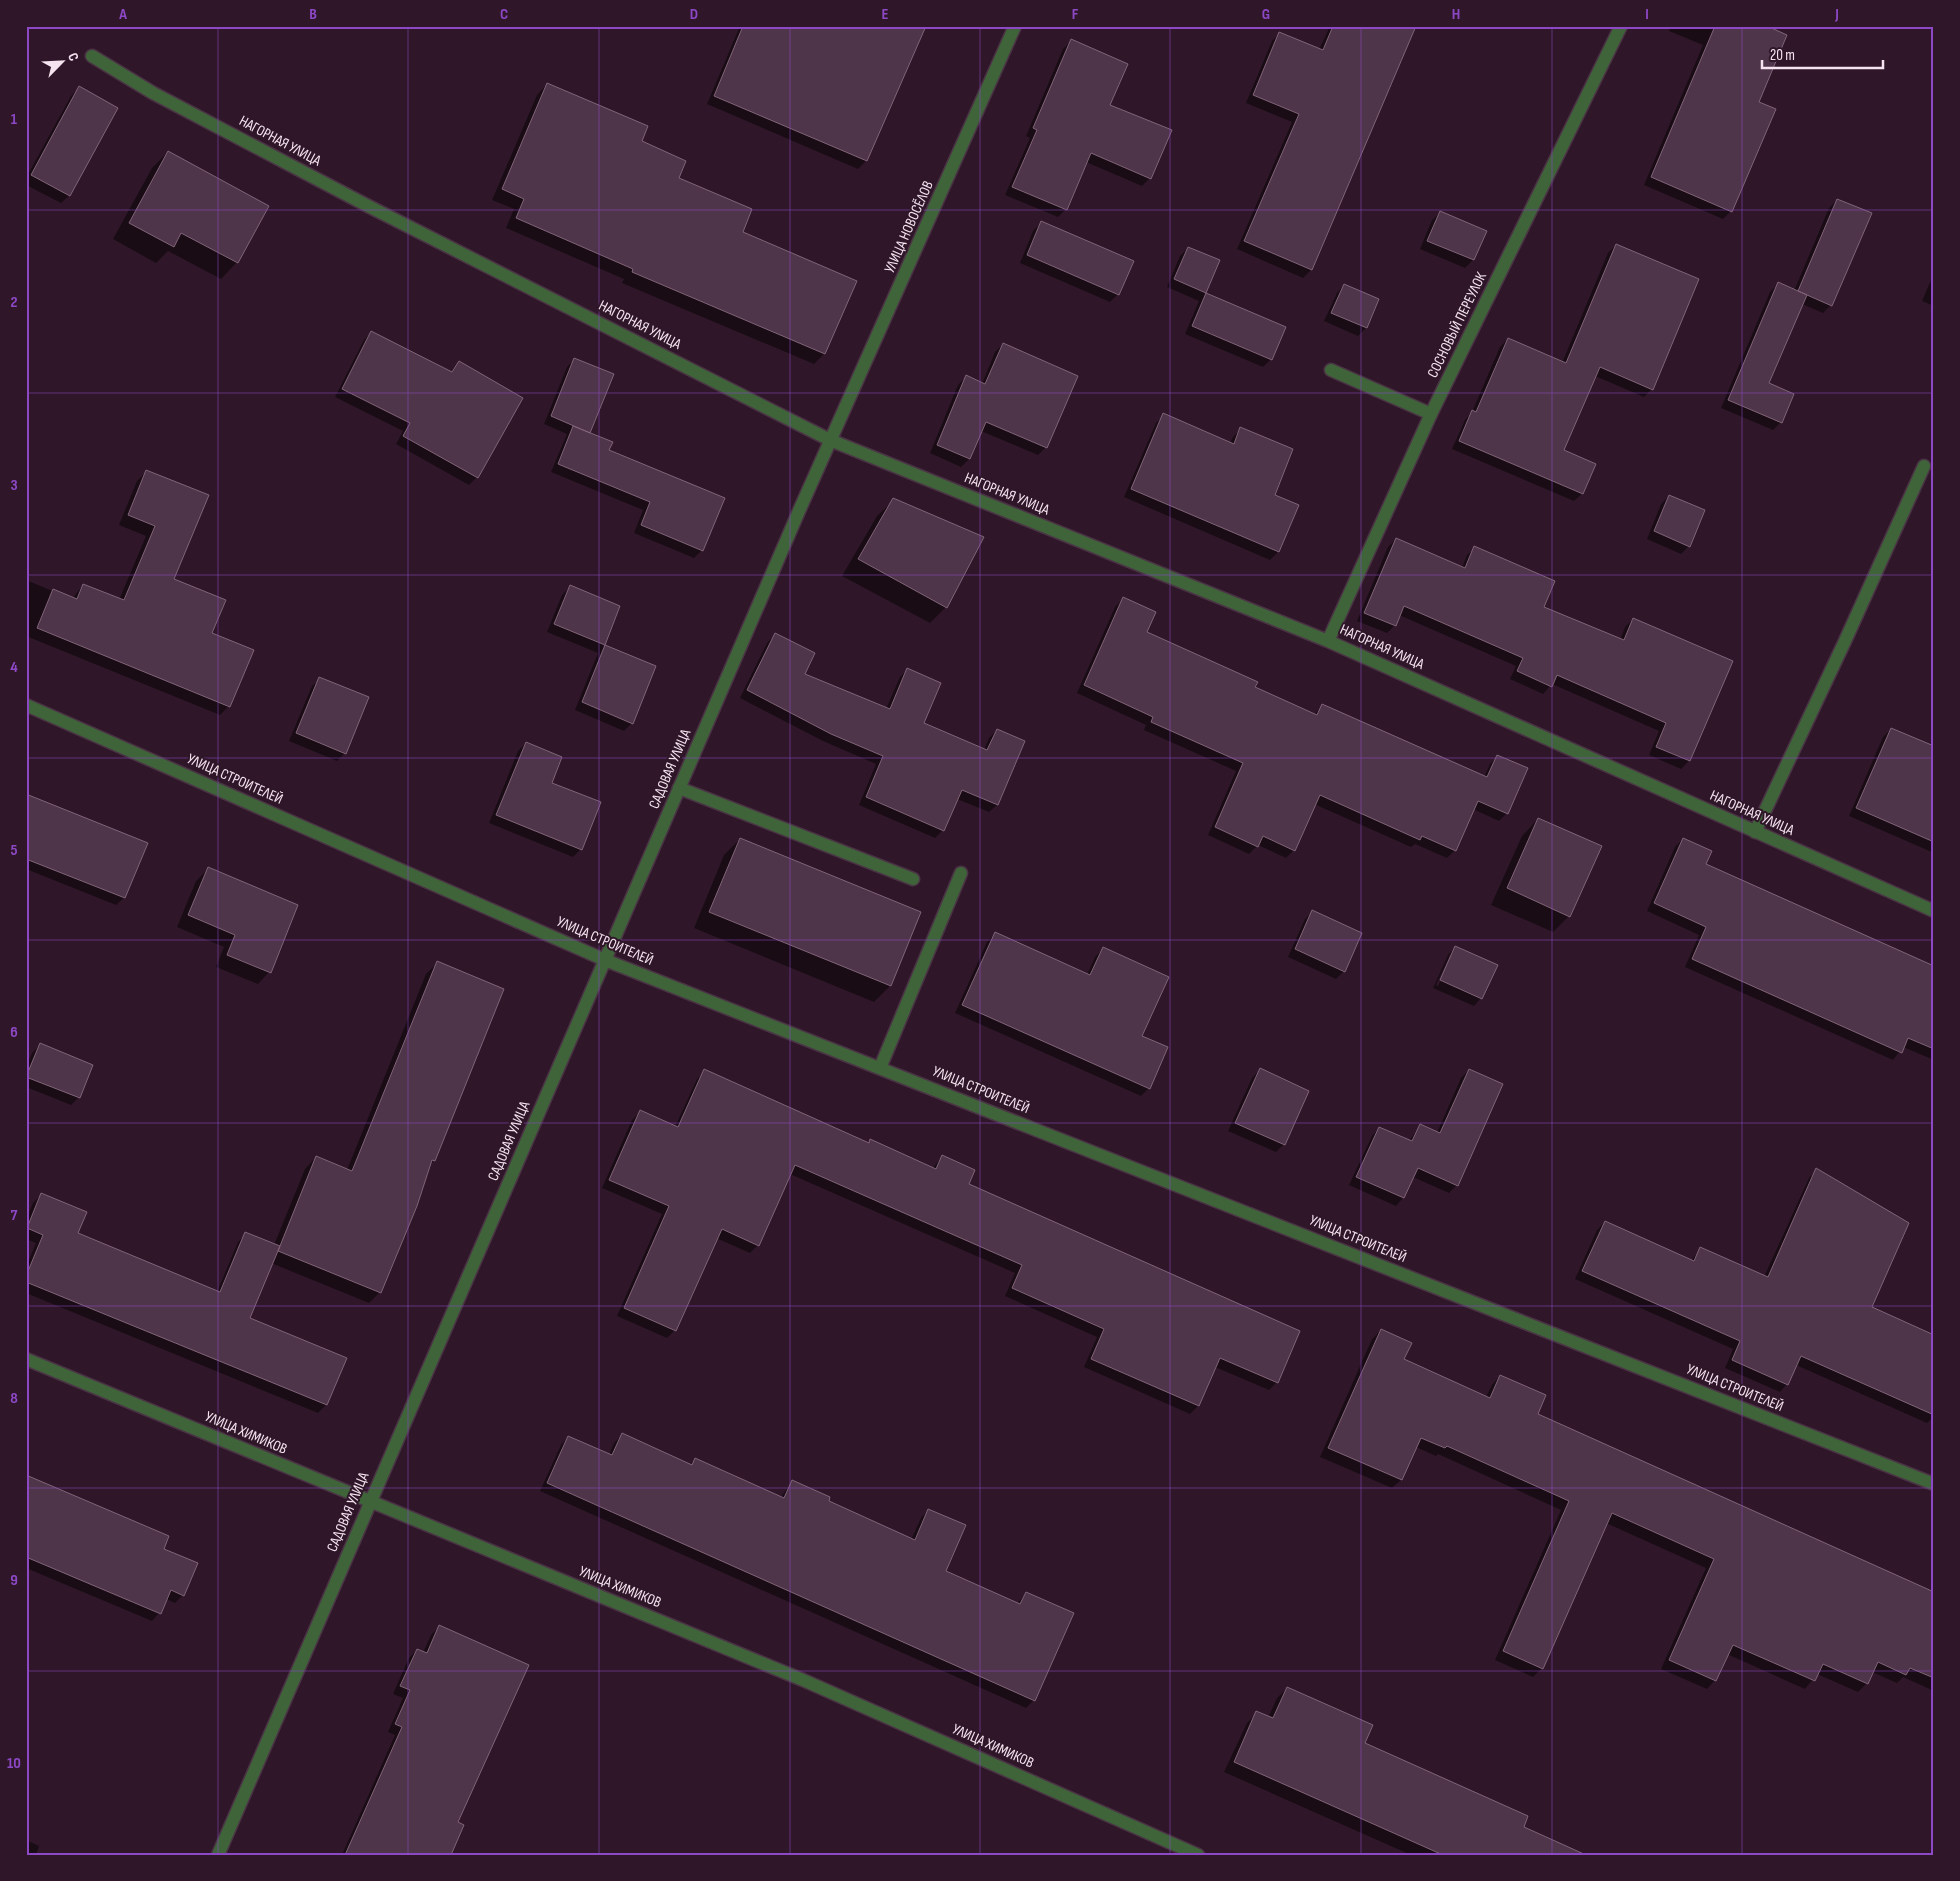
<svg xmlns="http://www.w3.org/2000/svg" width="1960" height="1881" viewBox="0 0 1960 1881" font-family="'Sofia Sans Condensed',sans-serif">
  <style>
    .shadow { fill: #0007; fill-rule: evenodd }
    .building { fill: #4f3549; stroke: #816479 }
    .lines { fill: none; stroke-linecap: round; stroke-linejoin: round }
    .lane-casing { stroke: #4b3445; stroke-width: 15 }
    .street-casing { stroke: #4b3445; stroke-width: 15 }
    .lane { stroke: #3f643a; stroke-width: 12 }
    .street { stroke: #3f643a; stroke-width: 12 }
    .grid { fill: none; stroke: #8d48c6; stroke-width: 1; stroke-opacity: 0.55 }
    .labels { text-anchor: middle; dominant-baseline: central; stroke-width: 4; stroke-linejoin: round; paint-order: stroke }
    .street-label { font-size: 15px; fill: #f5e4f0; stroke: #2f1729 }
    .neatline { fill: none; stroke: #8d48c6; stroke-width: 2 }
    .grid-label { font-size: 16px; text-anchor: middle; font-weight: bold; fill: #8d48c6 }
  </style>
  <rect width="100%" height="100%" fill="#2f1729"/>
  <path class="shadow" d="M 740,26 L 924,26 L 866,161 L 858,169 L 707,104 Z
    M 1330,26 L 1415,26 L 1311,270 L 1303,278 L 1237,249 L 1292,122 L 1246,103 L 1272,41 L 1280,33 L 1319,50 Z
    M 1671,26 L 1764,26 L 1758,102 L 1731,211 L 1723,219 L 1644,185 L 1703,45 L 1669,31 Z
    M 1071,41 L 1150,178 L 1142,186 L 1086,162 L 1066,209 L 1058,217 L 1005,195 L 1030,138 L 1026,136 L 1063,49 Z
    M 547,84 L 640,142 L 677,179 L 741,232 L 855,281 L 824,354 L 814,364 L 622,283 L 624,279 L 506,228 L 514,209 L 492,200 L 537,95 Z
    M 79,88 L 116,108 L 69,196 L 61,203 L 26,185 L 26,178 L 71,96 Z
    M 168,152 L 237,262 L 221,279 L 168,251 L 156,263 L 113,239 L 152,168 Z
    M 1837,200 L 1831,305 L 1823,313 L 1802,304 L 1768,384 L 1781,422 L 1773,430 L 1721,408 L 1770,292 L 1778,284 L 1794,291 L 1829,208 Z
    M 1440,213 L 1485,231 L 1473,260 L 1465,268 L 1420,249 L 1432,220 Z
    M 1041,223 L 1118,294 L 1110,302 L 1020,263 L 1033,231 Z
    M 1616,245 L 1652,389 L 1644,397 L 1595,376 L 1563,451 L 1595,464 L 1582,494 L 1574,501 L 1452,449 L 1465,420 L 1472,412 L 1500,347 L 1508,339 L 1562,363 L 1608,253 Z
    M 1188,248 L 1218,261 L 1204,293 L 1285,328 L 1271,359 L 1263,367 L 1185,334 L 1199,301 L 1167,287 L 1180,256 Z
    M 1934,273 L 1934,306 L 1922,301 Z
    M 1344,285 L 1378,300 L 1366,328 L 1358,336 L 1324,321 L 1337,293 Z
    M 371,332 L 450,373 L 459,363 L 521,398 L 477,477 L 469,485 L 396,444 L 403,431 L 335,397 L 364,340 Z
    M 1003,344 L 1076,376 L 1046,447 L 1038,455 L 981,431 L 969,459 L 961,467 L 930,453 L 958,385 L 966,377 L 982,384 L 995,352 Z
    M 575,359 L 589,432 L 702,550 L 694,558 L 634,533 L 643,510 L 551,472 L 567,434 L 544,424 L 567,367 Z
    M 1164,415 L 1230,443 L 1233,437 L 1241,429 L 1273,495 L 1297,506 L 1278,552 L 1270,560 L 1124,497 L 1156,423 Z
    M 147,471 L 172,579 L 210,633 L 229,706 L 220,715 L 26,636 L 26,580 L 72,599 L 83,585 L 119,600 L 146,536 L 119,525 L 137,481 Z
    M 1669,496 L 1689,546 L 1681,554 L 1647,539 L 1661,504 Z
    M 894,500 L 946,607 L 930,623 L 842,576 L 877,516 Z
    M 1396,539 L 1462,568 L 1467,555 L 1475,548 L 1542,607 L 1620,640 L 1625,627 L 1633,619 L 1731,661 L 1689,761 L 1681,769 L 1649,755 L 1659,731 L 1552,684 L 1543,694 L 1510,679 L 1516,666 L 1399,615 L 1395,625 L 1387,633 L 1357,621 L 1388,547 Z
    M 570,587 L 619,607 L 603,646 L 655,667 L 632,723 L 624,731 L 575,710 L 598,653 L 547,632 L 562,595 Z
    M 1123,599 L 1145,633 L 1253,688 L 1314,715 L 1323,705 L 1484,777 L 1490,764 L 1498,756 L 1526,769 L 1507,813 L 1499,821 L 1473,809 L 1455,850 L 1447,858 L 1415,844 L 1411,847 L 1314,804 L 1294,850 L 1286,858 L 1258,845 L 1249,854 L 1208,835 L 1236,771 L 1144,730 L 1146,725 L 1077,693 L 1115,607 Z
    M 775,635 L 803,674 L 886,709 L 900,677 L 908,669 L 922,724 L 984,750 L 989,738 L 997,730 L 997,805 L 989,812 L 957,799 L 943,830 L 935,838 L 859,805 L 876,764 L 823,741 L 740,698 L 767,643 Z
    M 320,679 L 345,753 L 337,761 L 289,741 L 312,686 Z
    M 1891,729 L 1934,747 L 1934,853 L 1849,816 L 1883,737 Z
    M 526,743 L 551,784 L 599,803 L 581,849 L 573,857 L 489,823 L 518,751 Z
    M 26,795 L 124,898 L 116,905 L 26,869 Z
    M 1538,819 L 1569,916 L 1553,932 L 1491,905 L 1522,836 Z
    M 740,839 L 890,986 L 874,1002 L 694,928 L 724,855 Z
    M 1683,839 L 1704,865 L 1934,967 L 1934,1060 L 1903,1047 L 1893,1060 L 1685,967 L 1699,935 L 1647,911 L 1675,847 Z
    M 208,869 L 297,906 L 269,972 L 258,984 L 216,967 L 224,947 L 177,927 L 196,881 Z
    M 1313,911 L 1344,971 L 1336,979 L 1288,957 L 1305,919 Z
    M 995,934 L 1087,975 L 1095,957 L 1103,949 L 1141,1036 L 1149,1088 L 1141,1096 L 955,1013 L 987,942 Z
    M 1455,947 L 1481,998 L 1474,1006 L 1433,988 L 1448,955 ZM 1450,955 L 1452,955 L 1438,986 L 1436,985 Z
    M 437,963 L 434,1160 L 429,1165 L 380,1292 L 369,1303 L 271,1263 L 248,1318 L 345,1358 L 326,1405 L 318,1413 L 26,1293 L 26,1267 L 36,1243 L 26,1239 L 26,1220 L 33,1203 L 41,1195 L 76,1234 L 217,1292 L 238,1242 L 246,1234 L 274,1245 L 305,1169 L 316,1157 L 347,1170 L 426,974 Z
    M 40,1045 L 79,1097 L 71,1105 L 26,1087 L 26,1068 L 32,1053 Z
    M 1260,1070 L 1284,1144 L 1276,1152 L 1228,1131 L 1252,1078 Z
    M 1469,1070 L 1457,1185 L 1449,1193 L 1413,1177 L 1403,1198 L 1396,1206 L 1349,1185 L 1372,1136 L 1379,1128 L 1409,1141 L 1420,1126 L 1437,1133 L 1461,1078 Z
    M 705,1071 L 868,1144 L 871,1141 L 933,1168 L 942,1156 L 968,1184 L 1277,1382 L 1269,1390 L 1215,1367 L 1198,1406 L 1190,1414 L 1084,1367 L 1097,1337 L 1005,1296 L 1015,1273 L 790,1174 L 758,1245 L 750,1253 L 716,1238 L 675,1330 L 667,1338 L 617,1316 L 662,1214 L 602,1188 L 632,1120 L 640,1112 L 675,1127 L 697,1079 Z
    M 1817,1170 L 1870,1308 L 1934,1336 L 1934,1417 L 1927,1423 L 1796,1365 L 1787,1384 L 1780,1392 L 1725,1368 L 1733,1349 L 1575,1279 L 1597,1230 L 1605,1222 L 1691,1261 L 1701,1248 L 1764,1277 L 1809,1178 Z
    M 1381,1330 L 1403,1360 L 1486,1397 L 1492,1385 L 1500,1376 L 1536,1415 L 1934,1593 L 1934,1691 L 1903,1677 L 1897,1683 L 1872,1672 L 1867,1683 L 1858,1692 L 1817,1674 L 1805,1689 L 1727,1654 L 1715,1680 L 1707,1689 L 1661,1669 L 1706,1568 L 1606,1523 L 1542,1668 L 1533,1677 L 1495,1660 L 1561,1510 L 1438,1454 L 1436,1456 L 1416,1447 L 1401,1480 L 1392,1488 L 1320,1457 L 1372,1339 Z
    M 622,1435 L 690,1465 L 696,1459 L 781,1497 L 792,1482 L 827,1502 L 911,1540 L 921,1518 L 928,1510 L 944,1571 L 1017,1604 L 1026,1593 L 1034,1700 L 1026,1708 L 540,1491 L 561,1445 L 568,1437 L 609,1455 L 614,1443 Z
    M 26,1477 L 162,1549 L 183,1595 L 175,1603 L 166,1599 L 159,1613 L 152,1621 L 26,1568 Z
    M 439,1627 L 450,1855 L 342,1855 L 395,1735 L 388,1732 L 403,1698 L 393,1694 L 409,1658 L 417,1650 L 423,1653 L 431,1635 Z
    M 1287,1688 L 1363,1743 L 1522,1828 L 1583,1855 L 1411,1855 L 1224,1772 L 1247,1723 L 1257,1713 L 1268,1718 L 1277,1698 Z
    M 26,1840 L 39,1846 L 36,1855 L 26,1855 Z"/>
  <path class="building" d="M 743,26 L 926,26 L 867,161 L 714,96 Z
    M 1333,26 L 1416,26 L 1312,270 L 1244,241 L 1299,114 L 1253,95 L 1279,32 L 1323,50 Z
    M 1715,26 L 1767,26 L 1787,35 L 1759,102 L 1776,109 L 1732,212 L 1651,177 Z
    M 1071,39 L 1128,64 L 1110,105 L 1172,130 L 1151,179 L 1091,153 L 1067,210 L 1012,187 L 1037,130 L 1033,128 Z
    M 547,83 L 648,126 L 642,141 L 686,161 L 679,178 L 752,209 L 743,232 L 857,281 L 825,354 L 632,272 L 633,269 L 516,218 L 524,199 L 502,189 Z
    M 79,86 L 118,108 L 70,196 L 31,175 Z
    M 168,151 L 269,206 L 238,263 L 181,233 L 174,247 L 129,223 Z
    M 1837,199 L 1872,213 L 1832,306 L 1798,291 Z
    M 1440,211 L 1487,231 L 1474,260 L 1427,241 Z
    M 1041,221 L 1134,261 L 1119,295 L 1027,255 Z
    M 1616,244 L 1699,279 L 1653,390 L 1600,367 L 1564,450 L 1596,464 L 1583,494 L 1459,441 L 1472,410 L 1476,412 L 1508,338 L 1566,363 Z
    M 1188,247 L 1220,260 L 1206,293 L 1174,279 Z
    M 1778,282 L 1807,295 L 1769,383 L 1794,394 L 1782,423 L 1728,400 Z
    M 1344,284 L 1379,299 L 1367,328 L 1331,313 Z
    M 1206,293 L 1286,327 L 1272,360 L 1192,326 Z
    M 371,331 L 452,372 L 459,361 L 523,398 L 478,478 L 403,436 L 410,423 L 342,389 Z
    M 1003,343 L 1078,376 L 1047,448 L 986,422 L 970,459 L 937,445 L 966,375 L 985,384 Z
    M 574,358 L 614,374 L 590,433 L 551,416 Z
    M 1163,413 L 1234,444 L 1240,427 L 1293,449 L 1275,495 L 1299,505 L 1279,552 L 1131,489 Z
    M 573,426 L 613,442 L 609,450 L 725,498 L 703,551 L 641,525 L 650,502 L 558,464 Z
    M 146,470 L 209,495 L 174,579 L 226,600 L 212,633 L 254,650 L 230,707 L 37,628 L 53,589 L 77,599 L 83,584 L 124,600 L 155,526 L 128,515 Z
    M 1669,495 L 1705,510 L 1690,547 L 1654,531 Z
    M 893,498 L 984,537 L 947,608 L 858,559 Z
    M 1396,538 L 1465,568 L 1474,546 L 1555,581 L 1544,607 L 1624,640 L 1633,618 L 1733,661 L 1690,761 L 1656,747 L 1666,723 L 1557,675 L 1552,687 L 1517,671 L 1523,658 L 1404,606 L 1396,626 L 1364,613 Z
    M 570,585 L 620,606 L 605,645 L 554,624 Z
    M 1123,597 L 1156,612 L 1147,632 L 1258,682 L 1255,687 L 1317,715 L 1322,704 L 1487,777 L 1497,755 L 1528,768 L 1508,814 L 1478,801 L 1456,851 L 1422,836 L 1420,840 L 1320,795 L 1295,851 L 1263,836 L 1258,847 L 1215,827 L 1243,763 L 1151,722 L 1153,717 L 1084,685 Z
    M 775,633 L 815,653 L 805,674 L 890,709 L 907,668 L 941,683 L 924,723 L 987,750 L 997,729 L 1025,741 L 998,805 L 962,790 L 944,831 L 866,797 L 883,756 L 831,734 L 747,690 Z
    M 605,645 L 656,666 L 633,724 L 582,702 Z
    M 319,677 L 369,697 L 346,754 L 296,733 Z
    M 1891,728 L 1934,746 L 1934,842 L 1856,808 Z
    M 526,742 L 562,757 L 552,783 L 601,802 L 582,850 L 496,815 Z
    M 26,794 L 148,843 L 125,898 L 26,859 Z
    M 1538,818 L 1602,846 L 1570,917 L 1507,888 Z
    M 740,838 L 921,912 L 891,986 L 709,912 Z
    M 1683,838 L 1712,851 L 1706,864 L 1934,966 L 1934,1049 L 1908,1038 L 1902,1053 L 1692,959 L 1706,927 L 1654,903 Z
    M 208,867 L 298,905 L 271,973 L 227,955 L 235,935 L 188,915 Z
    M 1312,910 L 1362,933 L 1345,972 L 1295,949 Z
    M 995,932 L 1090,975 L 1103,947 L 1169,977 L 1142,1036 L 1168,1047 L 1150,1089 L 962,1005 Z
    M 1455,946 L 1498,965 L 1482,999 L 1440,980 Z
    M 437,961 L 504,989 L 435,1161 L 432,1160 L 417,1206 L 381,1293 L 278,1251 L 316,1156 L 352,1171 Z
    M 40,1043 L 93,1065 L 80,1098 L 26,1077 Z
    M 1260,1068 L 1309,1091 L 1285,1145 L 1235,1123 Z
    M 704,1069 L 869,1143 L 870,1139 L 936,1169 L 942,1155 L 975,1170 L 969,1184 L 1300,1331 L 1278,1383 L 1220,1358 L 1199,1406 L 1091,1359 L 1104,1329 L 1012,1288 L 1022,1265 L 795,1165 L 759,1246 L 722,1229 L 676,1331 L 624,1308 L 669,1206 L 609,1180 L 640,1110 L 678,1127 Z
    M 1469,1069 L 1503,1084 L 1458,1186 L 1418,1168 L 1404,1198 L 1356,1177 L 1379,1127 L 1412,1141 L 1420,1124 L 1440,1133 Z
    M 1816,1168 L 1909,1223 L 1872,1307 L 1934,1335 L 1934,1415 L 1801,1356 L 1788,1385 L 1732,1360 L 1740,1341 L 1582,1271 L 1605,1221 L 1694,1261 L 1700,1247 L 1768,1277 Z
    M 41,1193 L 87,1212 L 78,1233 L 220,1292 L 245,1232 L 280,1246 L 250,1318 L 347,1358 L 327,1405 L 26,1282 L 26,1276 L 43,1235 L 27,1228 Z
    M 1381,1329 L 1412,1343 L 1404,1359 L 1490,1398 L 1500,1375 L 1546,1395 L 1538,1414 L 1934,1592 L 1934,1678 L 1910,1668 L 1906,1675 L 1878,1662 L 1868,1684 L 1823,1664 L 1815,1681 L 1733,1645 L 1716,1681 L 1669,1660 L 1714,1559 L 1612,1513 L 1543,1669 L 1503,1651 L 1569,1501 L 1447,1446 L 1445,1448 L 1421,1438 L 1402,1480 L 1328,1448 Z
    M 622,1433 L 692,1465 L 695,1458 L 784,1498 L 792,1480 L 830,1497 L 829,1501 L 915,1540 L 928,1509 L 966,1525 L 946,1571 L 1020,1604 L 1026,1592 L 1074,1613 L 1035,1701 L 547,1483 L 568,1436 L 612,1455 Z
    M 26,1475 L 169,1536 L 164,1549 L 198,1563 L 184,1596 L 171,1590 L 161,1614 L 26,1557 Z
    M 439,1625 L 529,1665 L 458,1822 L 464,1825 L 451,1855 L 345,1855 L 402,1727 L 395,1724 L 410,1690 L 400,1686 L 417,1649 L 427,1653 Z
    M 1287,1687 L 1373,1725 L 1365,1743 L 1528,1816 L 1524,1827 L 1586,1855 L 1443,1855 L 1234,1762 L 1256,1711 L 1273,1718 Z"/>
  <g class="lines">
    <defs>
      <path id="lane" d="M 1331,370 L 1431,414
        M 679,788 L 913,879
        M 1755,832 L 1845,641 L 1924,466
        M 880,1068 L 961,873"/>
      <path id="street" d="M 92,56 L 153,93 L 370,207 L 830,440 L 1328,641 L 1934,911
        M 1328,641 L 1431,414 L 1621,26
        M 26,705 L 605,960 L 1934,1484
        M 26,1359 L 803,1680 L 1198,1855
        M 218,1855 L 799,511 L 1015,26"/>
    </defs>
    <use href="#lane" class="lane-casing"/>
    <use href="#street" class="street-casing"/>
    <use href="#lane" class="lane"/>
    <use href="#street" class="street"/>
  </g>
  <path class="grid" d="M 218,26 L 218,1855M 408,26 L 408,1855M 599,26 L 599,1855M 790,26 L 790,1855M 980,26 L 980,1855M 1170,26 L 1170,1855M 1361,26 L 1361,1855M 1552,26 L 1552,1855M 1742,26 L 1742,1855M 26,210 L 1934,210M 26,393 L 1934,393M 26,575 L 1934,575M 26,758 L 1934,758M 26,940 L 1934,940M 26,1123 L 1934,1123M 26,1306 L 1934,1306M 26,1488 L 1934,1488M 26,1671 L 1934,1671"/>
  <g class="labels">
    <g class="street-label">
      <text transform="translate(280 141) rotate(28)">НАГОРНАЯ УЛИЦА</text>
      <text transform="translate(909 227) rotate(-66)">УЛИЦА НОВОСЁЛОВ</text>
      <text transform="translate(640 325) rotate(27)">НАГОРНАЯ УЛИЦА</text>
      <text transform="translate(1457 325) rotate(-64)">СОСНОВЫЙ ПЕРЕУЛОК</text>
      <text transform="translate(1007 494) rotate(22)">НАГОРНАЯ УЛИЦА</text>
      <text transform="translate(1382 647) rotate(24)">НАГОРНАЯ УЛИЦА</text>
      <text transform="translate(670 769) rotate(-67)">САДОВАЯ УЛИЦА</text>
      <text transform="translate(235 779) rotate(24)">УЛИЦА СТРОИТЕЛЕЙ</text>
      <text transform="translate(1752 813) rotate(24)">НАГОРНАЯ УЛИЦА</text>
      <text transform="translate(605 941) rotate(23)">УЛИЦА СТРОИТЕЛЕЙ</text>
      <text transform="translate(981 1090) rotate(22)">УЛИЦА СТРОИТЕЛЕЙ</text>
      <text transform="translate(509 1141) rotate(-67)">САДОВАЯ УЛИЦА</text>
      <text transform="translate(1358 1239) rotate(22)">УЛИЦА СТРОИТЕЛЕЙ</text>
      <text transform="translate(1735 1388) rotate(22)">УЛИЦА СТРОИТЕЛЕЙ</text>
      <text transform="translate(246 1433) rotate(23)">УЛИЦА ХИМИКОВ</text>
      <text transform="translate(348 1512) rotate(-67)">САДОВАЯ УЛИЦА</text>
      <text transform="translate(620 1587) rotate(22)">УЛИЦА ХИМИКОВ</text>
      <text transform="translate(993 1746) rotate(24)">УЛИЦА ХИМИКОВ</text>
    </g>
  </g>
  <rect width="1960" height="1881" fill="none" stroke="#2f1729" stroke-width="55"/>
  <g transform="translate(62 62) rotate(66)" stroke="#2f1729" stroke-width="4" paint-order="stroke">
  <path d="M0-4L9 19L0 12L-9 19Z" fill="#f5e4f0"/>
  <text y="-8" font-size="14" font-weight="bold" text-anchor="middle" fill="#f5e4f0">С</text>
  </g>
  <path d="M1762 60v8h121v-8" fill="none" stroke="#f5e4f0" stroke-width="2.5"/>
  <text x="1770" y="60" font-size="15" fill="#f5e4f0" stroke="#2f1729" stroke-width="4" paint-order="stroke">20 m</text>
  <rect x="28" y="28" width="1904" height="1826" class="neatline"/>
  <g class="grid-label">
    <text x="123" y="19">A</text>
    <text x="313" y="19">B</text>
    <text x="504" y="19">C</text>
    <text x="694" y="19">D</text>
    <text x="885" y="19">E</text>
    <text x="1075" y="19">F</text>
    <text x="1266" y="19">G</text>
    <text x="1456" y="19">H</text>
    <text x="1647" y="19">I</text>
    <text x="1837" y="19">J</text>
    <text x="14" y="124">1</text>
    <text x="14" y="307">2</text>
    <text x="14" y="490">3</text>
    <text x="14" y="672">4</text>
    <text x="14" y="855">5</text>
    <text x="14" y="1037">6</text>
    <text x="14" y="1220">7</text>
    <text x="14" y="1403">8</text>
    <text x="14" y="1585">9</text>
    <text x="14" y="1768">10</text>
  </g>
</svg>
